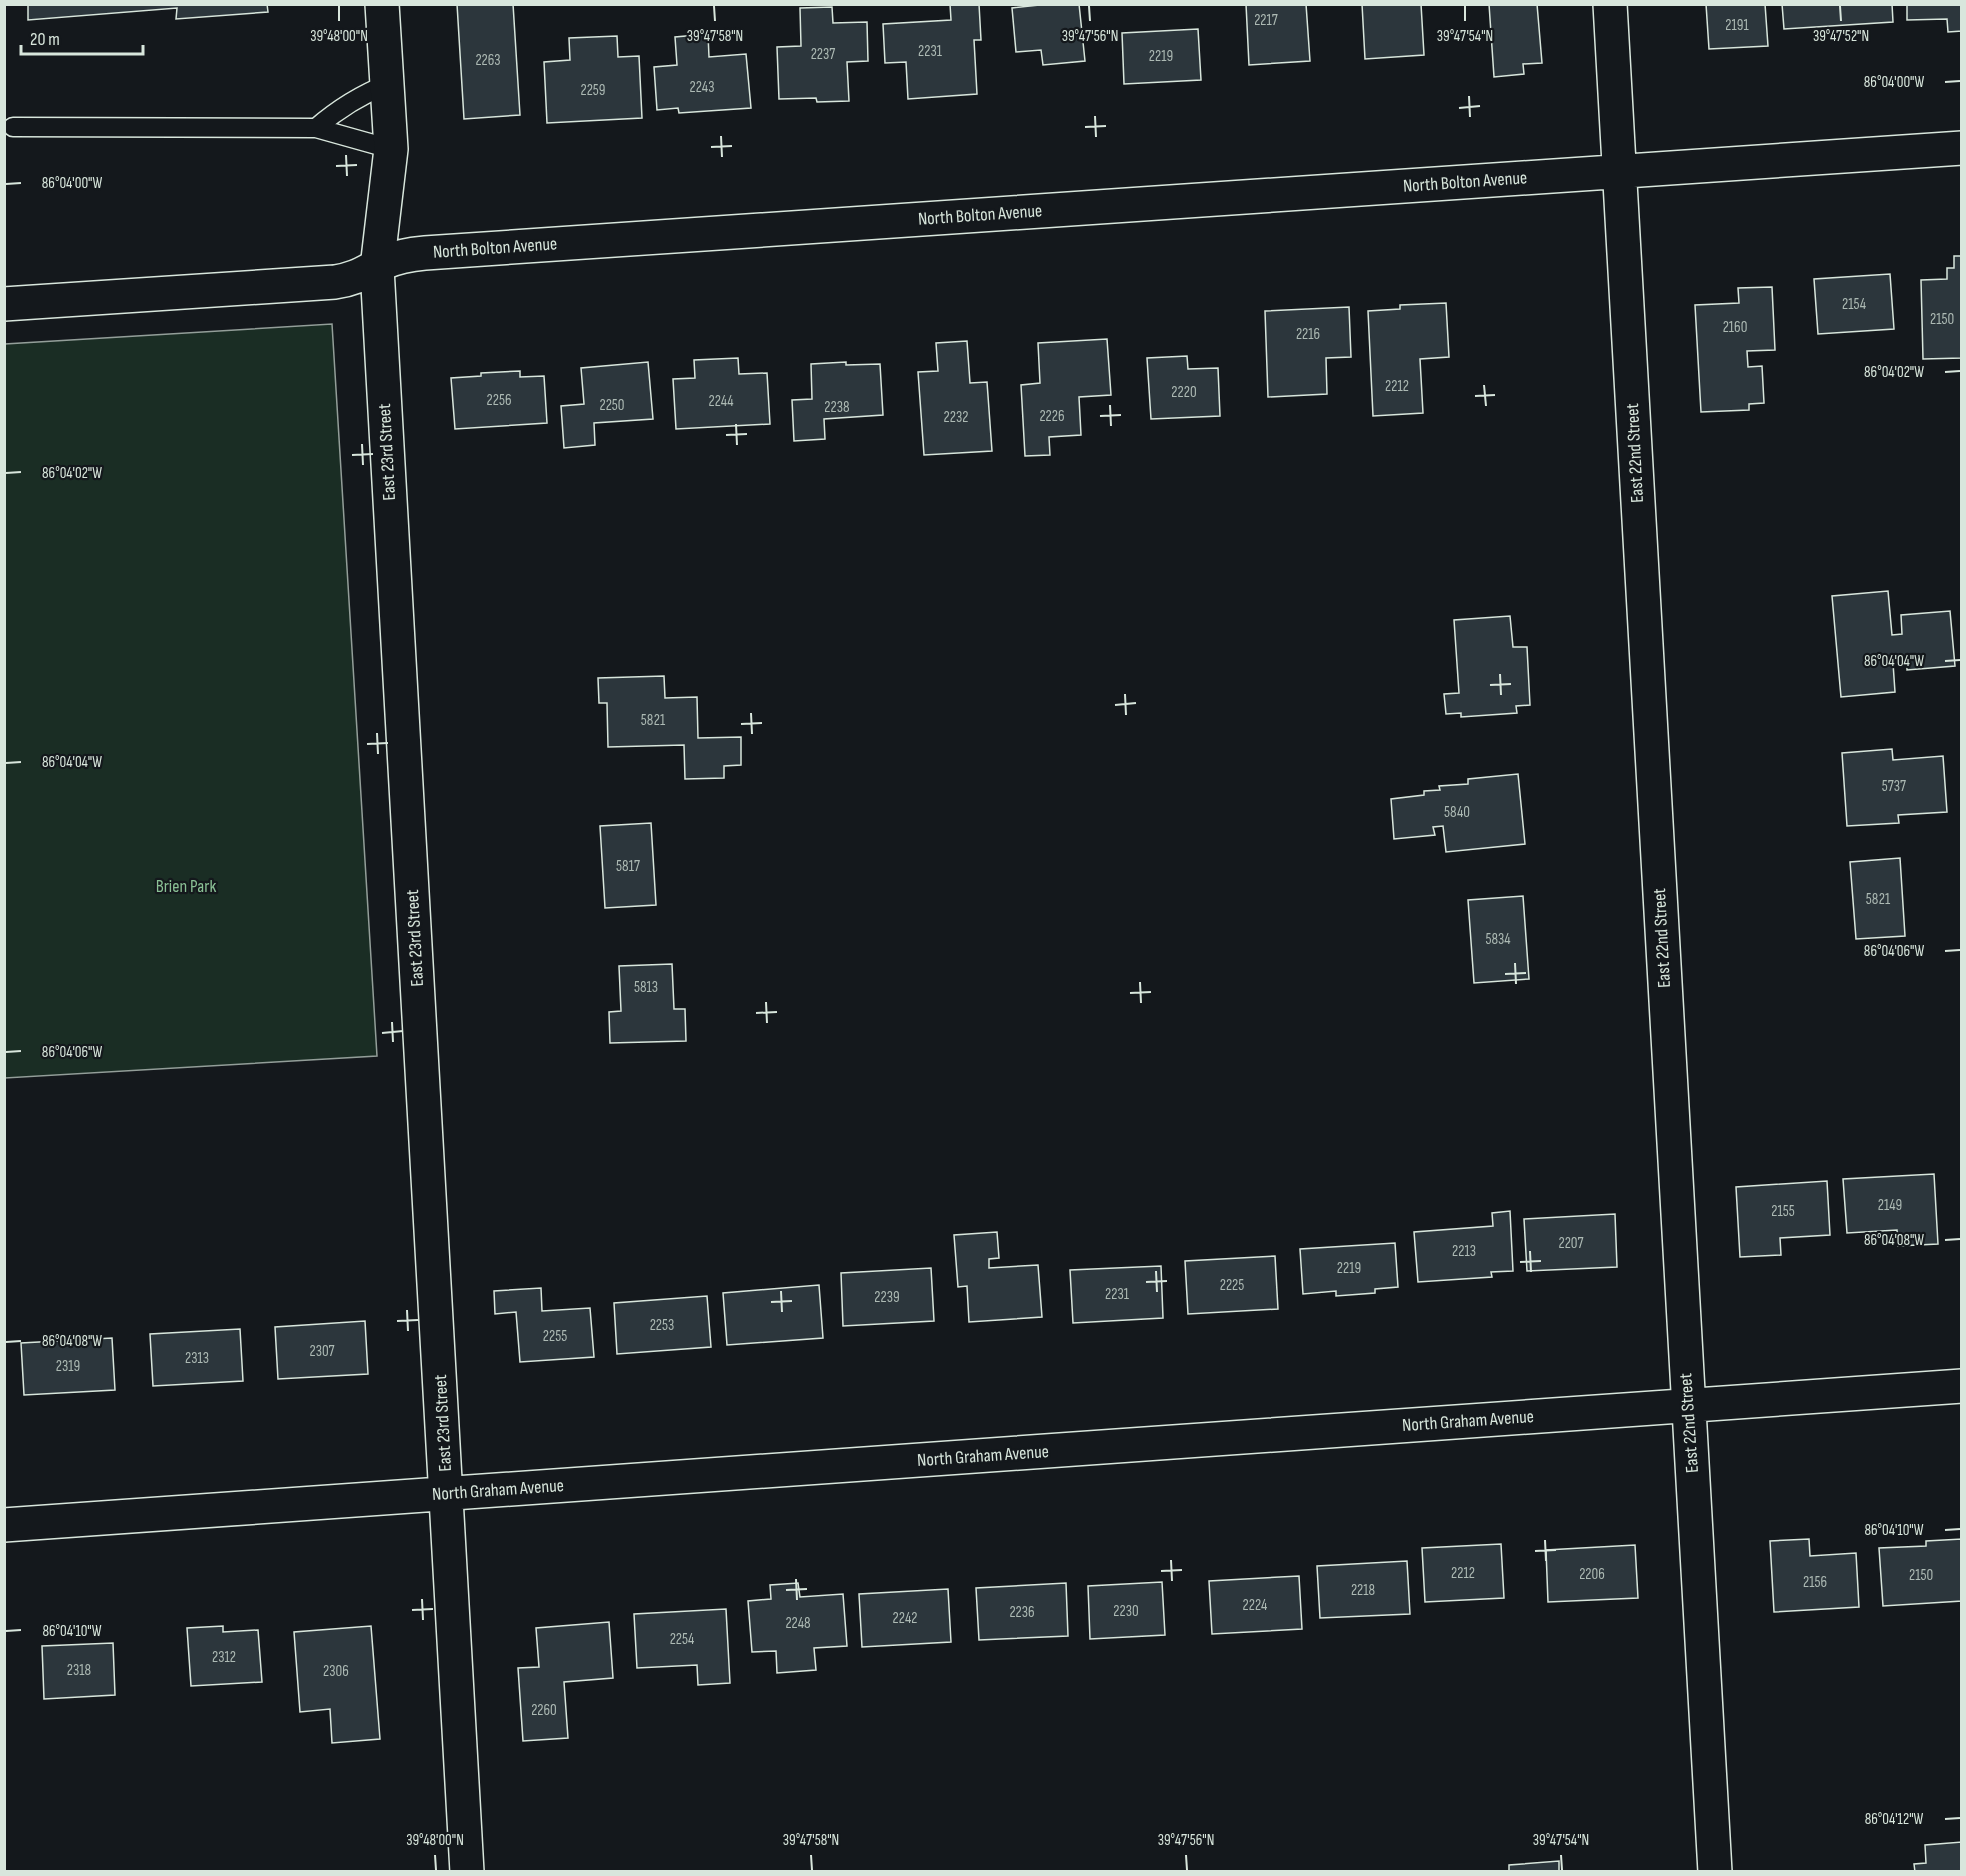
<svg xmlns="http://www.w3.org/2000/svg" width="1966" height="1876" viewBox="0 0 1966 1876" font-family="'Sofia Sans Condensed',sans-serif">
  <style>
    .green { fill: #1a2d24; stroke: #939e99; stroke-width: 1.5 }
    .building { fill: #2c363c; stroke: #d8e6dc; stroke-width: 1.5 }
    .lines { fill: none; stroke-linecap: round; stroke-linejoin: round }
    .service-casing { stroke: #d8e6dc; stroke-width: 21 }
    .minor-casing { stroke: #d8e6dc; stroke-width: 36 }
    .service { stroke: #14181c; stroke-width: 18 }
    .minor { stroke: #14181c; stroke-width: 33 }
    .ticks { fill: none; stroke: #d8e6dc; stroke-width: 2 }
    .labels { text-anchor: middle; dominant-baseline: central; stroke-width: 4.5; stroke-linejoin: round; paint-order: stroke }
    .number-label { font-size: 15px; fill: #adbab4 }
    .street-label { font-size: 18px; fill: #d8e6dc; stroke: #14181c }
    .park-label { font-size: 18px; fill: #8ac095; stroke: #14181c }
    .ticks-label { font-size: 15px; text-anchor: middle; fill: #d8e6dc; stroke: #14181c; stroke-width: 4.5; stroke-linejoin: round; paint-order: stroke }
  </style>
  <rect width="100%" height="100%" fill="#14181c"/>
  <path class="green" d="M 332,324 L 377,1056 L 5,1078 L 5,344 Z"/>
  <path class="building" d="M 28,4 L 267,4 L 268,12 L 176,19 L 177,8 L 28,20 Z
    M 457,4 L 513,4 L 520,115 L 464,119 Z
    M 950,4 L 979,4 L 981,40 L 974,40 L 977,94 L 908,99 L 906,62 L 885,63 L 883,24 L 951,20 Z
    M 1049,4 L 1079,4 L 1085,61 L 1043,65 L 1041,50 L 1016,52 L 1012,8 Z
    M 1246,4 L 1306,4 L 1310,61 L 1249,65 Z
    M 1362,4 L 1421,4 L 1424,55 L 1365,59 Z
    M 1489,4 L 1537,4 L 1542,63 L 1523,64 L 1524,74 L 1494,77 Z
    M 1706,4 L 1765,4 L 1768,46 L 1709,49 Z
    M 1782,4 L 1892,4 L 1893,22 L 1784,29 Z
    M 1907,4 L 1962,4 L 1962,31 L 1948,32 L 1947,19 L 1907,20 Z
    M 832,7 L 833,23 L 867,22 L 868,61 L 847,62 L 849,101 L 817,102 L 816,98 L 779,99 L 777,47 L 801,46 L 800,8 Z
    M 1198,29 L 1201,80 L 1124,84 L 1122,33 Z
    M 708,34 L 709,57 L 746,54 L 751,108 L 679,113 L 678,108 L 657,110 L 654,67 L 677,65 L 675,37 Z
    M 617,36 L 618,57 L 639,56 L 642,118 L 547,123 L 544,62 L 570,60 L 569,38 Z
    M 1954,256 L 1962,256 L 1962,358 L 1923,359 L 1921,280 L 1947,279 L 1947,268 L 1954,268 Z
    M 1890,274 L 1894,329 L 1818,334 L 1814,279 Z
    M 1772,287 L 1775,350 L 1747,351 L 1748,367 L 1762,366 L 1764,403 L 1749,404 L 1749,410 L 1701,412 L 1695,305 L 1739,303 L 1738,288 Z
    M 1446,303 L 1449,357 L 1420,359 L 1423,413 L 1373,416 L 1368,311 L 1400,309 L 1400,305 Z
    M 1349,307 L 1351,357 L 1326,358 L 1327,394 L 1268,397 L 1265,311 Z
    M 1107,339 L 1111,395 L 1079,397 L 1081,435 L 1049,437 L 1050,455 L 1025,456 L 1021,385 L 1040,383 L 1038,343 Z
    M 967,341 L 970,383 L 987,382 L 992,451 L 924,455 L 918,372 L 938,371 L 936,343 Z
    M 1187,356 L 1188,369 L 1218,368 L 1220,416 L 1151,419 L 1147,358 Z
    M 738,358 L 739,374 L 767,373 L 770,424 L 676,429 L 673,379 L 695,378 L 694,360 Z
    M 648,362 L 653,419 L 594,423 L 595,445 L 564,448 L 561,406 L 584,404 L 581,368 Z
    M 846,362 L 846,365 L 880,364 L 883,415 L 824,419 L 825,439 L 794,441 L 792,400 L 812,399 L 811,364 Z
    M 520,371 L 520,377 L 544,376 L 547,423 L 455,429 L 451,378 L 481,376 L 481,373 Z
    M 1888,591 L 1892,635 L 1902,634 L 1901,615 L 1950,611 L 1955,666 L 1907,670 L 1907,663 L 1893,663 L 1895,692 L 1841,697 L 1832,596 Z
    M 1510,616 L 1513,647 L 1527,647 L 1530,705 L 1516,706 L 1517,713 L 1461,717 L 1461,713 L 1446,714 L 1444,694 L 1459,693 L 1454,620 Z
    M 664,676 L 665,698 L 697,697 L 698,738 L 741,737 L 741,765 L 724,766 L 724,778 L 685,779 L 684,745 L 608,747 L 607,703 L 599,703 L 598,678 Z
    M 1892,749 L 1893,760 L 1943,756 L 1947,812 L 1898,815 L 1899,823 L 1847,826 L 1842,753 Z
    M 1518,774 L 1525,844 L 1446,852 L 1443,826 L 1433,827 L 1435,835 L 1394,839 L 1391,799 L 1424,795 L 1424,791 L 1440,790 L 1439,786 L 1468,784 L 1468,779 Z
    M 651,823 L 656,905 L 605,908 L 600,826 Z
    M 1900,858 L 1905,936 L 1856,939 L 1850,862 Z
    M 1523,896 L 1529,979 L 1474,983 L 1468,900 Z
    M 672,964 L 674,1009 L 685,1009 L 686,1041 L 610,1043 L 609,1012 L 621,1011 L 619,966 Z
    M 1934,1174 L 1938,1244 L 1898,1246 L 1897,1230 L 1847,1233 L 1843,1179 Z
    M 1827,1181 L 1830,1235 L 1780,1238 L 1781,1255 L 1740,1257 L 1736,1187 Z
    M 1510,1211 L 1513,1271 L 1491,1272 L 1492,1277 L 1418,1282 L 1414,1232 L 1493,1226 L 1492,1213 Z
    M 1615,1214 L 1617,1267 L 1527,1271 L 1524,1219 Z
    M 997,1232 L 999,1258 L 989,1259 L 989,1268 L 1038,1265 L 1042,1317 L 969,1322 L 967,1286 L 958,1287 L 954,1235 Z
    M 1395,1243 L 1398,1287 L 1375,1289 L 1375,1293 L 1336,1296 L 1336,1291 L 1303,1294 L 1300,1249 Z
    M 1275,1256 L 1278,1309 L 1188,1314 L 1185,1261 Z
    M 1161,1266 L 1163,1318 L 1073,1323 L 1070,1270 Z
    M 931,1268 L 934,1321 L 843,1326 L 841,1273 Z
    M 819,1285 L 823,1338 L 727,1345 L 723,1293 Z
    M 541,1288 L 542,1311 L 590,1308 L 594,1357 L 520,1362 L 516,1312 L 495,1314 L 494,1291 Z
    M 707,1296 L 711,1347 L 617,1354 L 614,1303 Z
    M 365,1321 L 368,1374 L 278,1379 L 275,1327 Z
    M 240,1329 L 243,1381 L 153,1386 L 150,1334 Z
    M 112,1338 L 115,1390 L 24,1395 L 21,1343 Z
    M 1809,1539 L 1810,1556 L 1856,1553 L 1859,1607 L 1774,1612 L 1770,1541 Z
    M 1962,1539 L 1962,1601 L 1883,1606 L 1879,1548 L 1926,1546 L 1926,1541 Z
    M 1501,1544 L 1504,1598 L 1425,1602 L 1422,1548 Z
    M 1635,1545 L 1638,1598 L 1548,1602 L 1546,1550 Z
    M 1407,1561 L 1410,1614 L 1320,1618 L 1317,1566 Z
    M 1299,1576 L 1302,1629 L 1212,1634 L 1209,1581 Z
    M 1162,1582 L 1165,1635 L 1090,1639 L 1088,1586 Z
    M 798,1583 L 800,1597 L 843,1594 L 847,1646 L 814,1648 L 816,1670 L 777,1673 L 776,1651 L 752,1652 L 748,1601 L 771,1599 L 770,1585 Z
    M 1066,1583 L 1068,1636 L 979,1640 L 976,1588 Z
    M 948,1589 L 951,1642 L 862,1647 L 859,1594 Z
    M 726,1609 L 730,1683 L 698,1685 L 697,1665 L 637,1668 L 634,1614 Z
    M 609,1622 L 613,1678 L 564,1682 L 568,1738 L 523,1741 L 518,1668 L 539,1667 L 536,1628 Z
    M 223,1626 L 223,1632 L 258,1630 L 262,1682 L 191,1686 L 187,1628 Z
    M 371,1626 L 380,1739 L 332,1743 L 330,1709 L 300,1712 L 294,1632 Z
    M 113,1643 L 115,1695 L 44,1699 L 42,1646 Z
    M 1962,1842 L 1962,1872 L 1915,1872 L 1914,1864 L 1926,1863 L 1925,1845 Z
    M 1559,1861 L 1559,1872 L 1509,1872 L 1509,1865 Z"/>
  <g class="lines">
    <defs>
      <path id="service" d="M 13,127 L 316,128 L 391,149
        M 316,128 C 338,109 360,95 388,84"/>
      <path id="minor" d="M 382,4 L 391,149 L 377,268 L 467,1872
        M 1610,4 L 1715,1872
        M 4,304 L 335,282 C 356,279 365,272 383,263 C 396,257 412,254 425,253 L 1962,148
        M 4,1525 L 1962,1386"/>
    </defs>
    <use href="#service" class="service-casing"/>
    <use href="#minor" class="minor-casing"/>
    <use href="#service" class="service"/>
    <use href="#minor" class="minor"/>
  </g>
  <path class="ticks" d="M 339,6 L 339,21M 714,6 L 715,21M 1089,6 L 1090,21M 1465,6 L 1465,21M 1840,6 L 1841,21M 1945,82 L 1960,81M 1469,96 L 1470,117M 1459,108 L 1480,106M 1095,116 L 1096,137M 1085,127 L 1106,126M 721,136 L 722,157M 711,147 L 732,146M 346,155 L 347,176M 336,166 L 357,165M 6,184 L 21,183M 1945,372 L 1960,371M 1484,385 L 1486,406M 1475,396 L 1495,395M 1110,405 L 1111,426M 1100,416 L 1121,415M 736,424 L 737,445M 726,435 L 747,434M 362,444 L 363,465M 352,455 L 373,454M 6,473 L 21,472M 1945,661 L 1960,660M 1500,674 L 1501,695M 1490,685 L 1511,684M 1125,694 L 1126,715M 1115,705 L 1136,703M 751,713 L 752,734M 741,724 L 762,723M 377,733 L 378,754M 367,744 L 388,743M 6,763 L 21,762M 1945,951 L 1960,950M 1515,963 L 1516,984M 1505,974 L 1526,973M 1140,982 L 1141,1003M 1130,993 L 1151,992M 766,1002 L 767,1023M 756,1013 L 777,1012M 392,1022 L 393,1042M 382,1033 L 403,1031M 6,1052 L 21,1051M 1945,1240 L 1960,1239M 1530,1251 L 1531,1272M 1520,1262 L 1541,1261M 1156,1271 L 1157,1292M 1146,1282 L 1167,1281M 781,1291 L 782,1312M 771,1302 L 792,1301M 407,1310 L 408,1331M 397,1321 L 418,1320M 6,1342 L 21,1341M 1945,1530 L 1960,1529M 1545,1540 L 1546,1561M 1535,1551 L 1556,1550M 1171,1560 L 1172,1581M 1161,1571 L 1182,1570M 796,1579 L 797,1600M 786,1590 L 807,1589M 422,1599 L 423,1620M 412,1610 L 433,1609M 6,1631 L 21,1630M 1945,1819 L 1960,1818M 435,1855 L 436,1870M 811,1855 L 812,1870M 1186,1855 L 1187,1870M 1561,1855 L 1562,1870"/>
  <g class="labels">
    <g class="number-label">
      <text x="1266" y="20">2217</text>
      <text x="1737" y="25">2191</text>
      <text x="930" y="51">2231</text>
      <text x="823" y="54">2237</text>
      <text x="1161" y="56">2219</text>
      <text x="488" y="60">2263</text>
      <text x="702" y="87">2243</text>
      <text x="593" y="90">2259</text>
      <text x="1854" y="304">2154</text>
      <text x="1942" y="319">2150</text>
      <text x="1735" y="327">2160</text>
      <text x="1308" y="334">2216</text>
      <text x="1397" y="386">2212</text>
      <text x="1184" y="392">2220</text>
      <text x="499" y="400">2256</text>
      <text x="721" y="401">2244</text>
      <text x="612" y="405">2250</text>
      <text x="837" y="407">2238</text>
      <text x="1052" y="416">2226</text>
      <text x="956" y="417">2232</text>
      <text x="653" y="720">5821</text>
      <text x="1894" y="786">5737</text>
      <text x="1457" y="812">5840</text>
      <text x="628" y="866">5817</text>
      <text x="1878" y="899">5821</text>
      <text x="1498" y="939">5834</text>
      <text x="646" y="987">5813</text>
      <text x="1890" y="1205">2149</text>
      <text x="1783" y="1211">2155</text>
      <text x="1571" y="1243">2207</text>
      <text x="1464" y="1251">2213</text>
      <text x="1349" y="1268">2219</text>
      <text x="1232" y="1285">2225</text>
      <text x="1117" y="1294">2231</text>
      <text x="887" y="1297">2239</text>
      <text x="662" y="1325">2253</text>
      <text x="555" y="1336">2255</text>
      <text x="322" y="1351">2307</text>
      <text x="197" y="1358">2313</text>
      <text x="68" y="1366">2319</text>
      <text x="1463" y="1573">2212</text>
      <text x="1592" y="1574">2206</text>
      <text x="1921" y="1575">2150</text>
      <text x="1815" y="1582">2156</text>
      <text x="1363" y="1590">2218</text>
      <text x="1255" y="1605">2224</text>
      <text x="1126" y="1611">2230</text>
      <text x="1022" y="1612">2236</text>
      <text x="905" y="1618">2242</text>
      <text x="798" y="1623">2248</text>
      <text x="682" y="1639">2254</text>
      <text x="224" y="1657">2312</text>
      <text x="79" y="1670">2318</text>
      <text x="336" y="1671">2306</text>
      <text x="544" y="1710">2260</text>
    </g>
    <g class="street-label">
      <text transform="translate(1465 182) rotate(-4)">North Bolton Avenue</text>
      <text transform="translate(980 215) rotate(-4)">North Bolton Avenue</text>
      <text transform="translate(495 248) rotate(-4)">North Bolton Avenue</text>
      <text transform="translate(387 452) rotate(-93)">East 23rd Street</text>
      <text transform="translate(1635 453) rotate(-93)">East 22nd Street</text>
      <text transform="translate(415 938) rotate(-93)">East 23rd Street</text>
      <text transform="translate(1662 938) rotate(-93)">East 22nd Street</text>
      <text transform="translate(1468 1421) rotate(-4)">North Graham Avenue</text>
      <text transform="translate(443 1423) rotate(-93)">East 23rd Street</text>
      <text transform="translate(1689 1423) rotate(-94)">East 22nd Street</text>
      <text transform="translate(983 1456) rotate(-4)">North Graham Avenue</text>
      <text transform="translate(498 1490) rotate(-4)">North Graham Avenue</text>
    </g>
    <g class="park-label">
      <text x="186" y="886">Brien Park</text>
    </g>
  </g>
  <g class="ticks-label">
    <text x="339" y="41">39°48'00"N</text>
    <text x="715" y="41">39°47'58"N</text>
    <text x="1090" y="41">39°47'56"N</text>
    <text x="1465" y="41">39°47'54"N</text>
    <text x="1841" y="41">39°47'52"N</text>
    <text x="1894" y="87">86°04'00"W</text>
    <text x="72" y="188">86°04'00"W</text>
    <text x="1894" y="377">86°04'02"W</text>
    <text x="72" y="478">86°04'02"W</text>
    <text x="1894" y="666">86°04'04"W</text>
    <text x="72" y="767">86°04'04"W</text>
    <text x="1894" y="956">86°04'06"W</text>
    <text x="72" y="1057">86°04'06"W</text>
    <text x="1894" y="1245">86°04'08"W</text>
    <text x="72" y="1346">86°04'08"W</text>
    <text x="1894" y="1535">86°04'10"W</text>
    <text x="72" y="1636">86°04'10"W</text>
    <text x="1894" y="1824">86°04'12"W</text>
    <text x="435" y="1845">39°48'00"N</text>
    <text x="811" y="1845">39°47'58"N</text>
    <text x="1186" y="1845">39°47'56"N</text>
    <text x="1561" y="1845">39°47'54"N</text>
  </g>
  <rect width="1966" height="1876" fill="none" stroke="#d8e6dc" stroke-width="12"/>
  <path d="M21 45v9h122v-9" fill="none" stroke="#d8e6dc" stroke-width="3"/>
  <text x="30" y="45" font-size="18" fill="#d8e6dc" stroke="#14181c" stroke-width="4.5" paint-order="stroke">20 m</text>
</svg>
